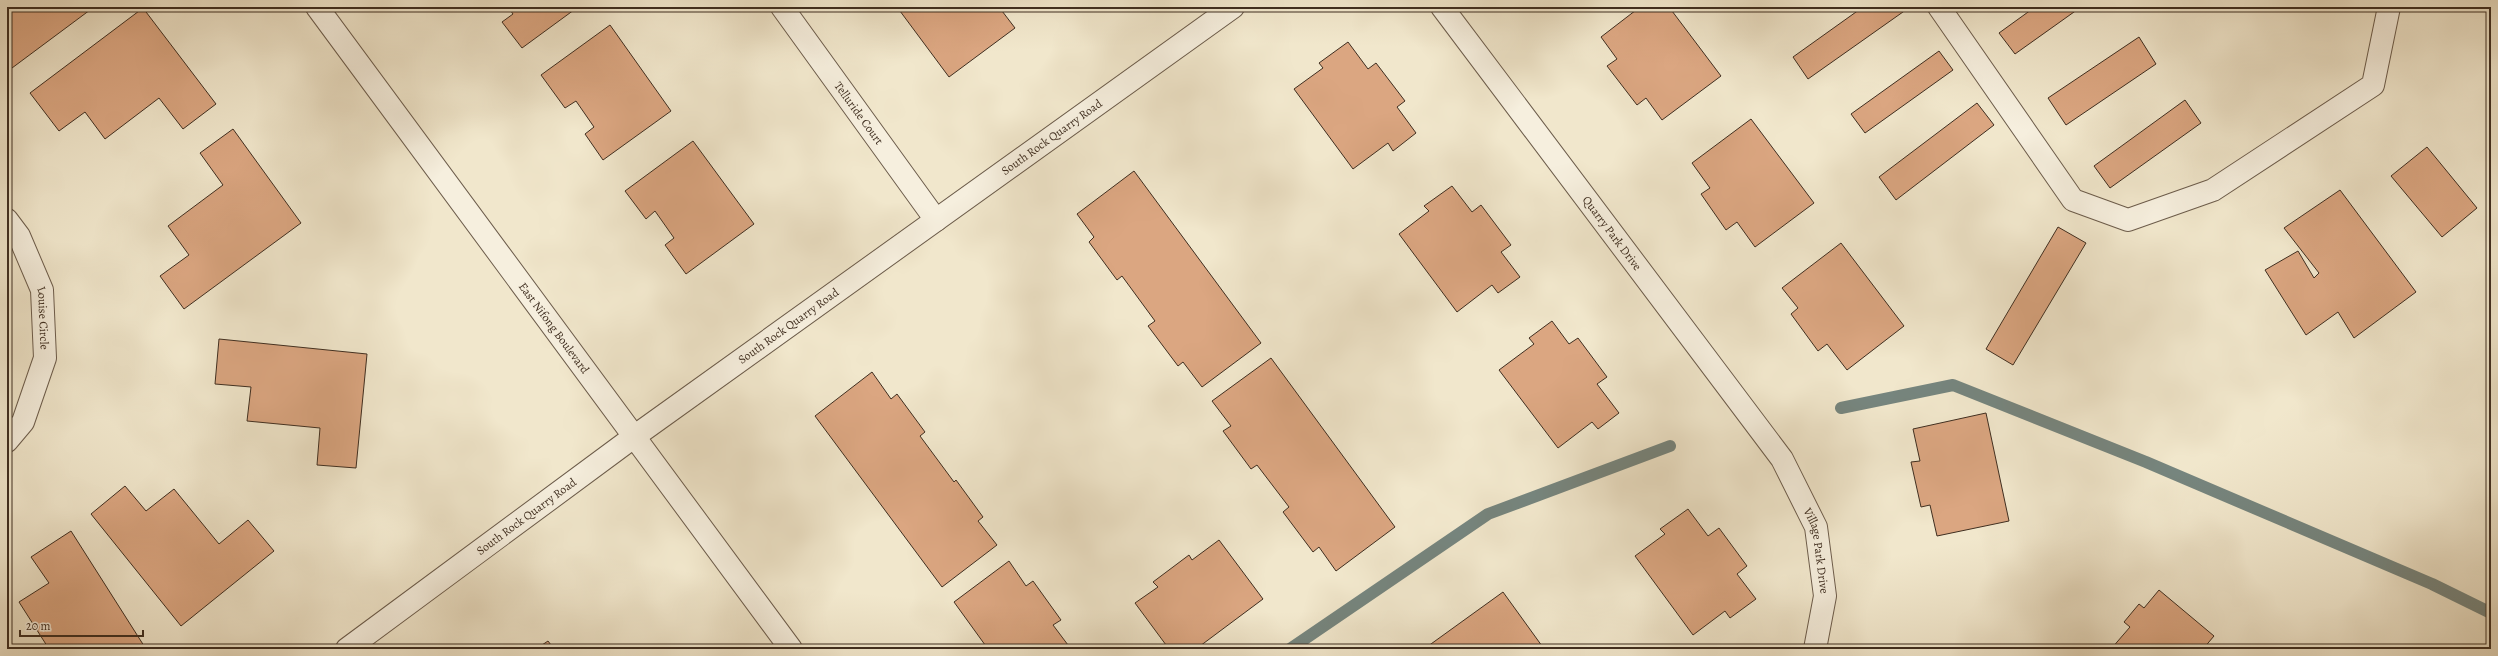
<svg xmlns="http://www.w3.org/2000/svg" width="2498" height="656" viewBox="0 0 2498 656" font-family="Alegreya,serif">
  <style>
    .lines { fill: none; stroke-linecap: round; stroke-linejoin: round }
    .stream { stroke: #76857e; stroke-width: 12 }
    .building { fill: #dba681; stroke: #3f2e20 }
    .minor-casing { stroke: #6c5c4b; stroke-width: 24 }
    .tertiary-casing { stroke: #6c5c4b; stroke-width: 24 }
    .minor { stroke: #f6efde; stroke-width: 22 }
    .tertiary { stroke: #f6efde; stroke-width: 22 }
    .labels { text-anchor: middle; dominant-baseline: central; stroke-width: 4; stroke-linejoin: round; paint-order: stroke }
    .street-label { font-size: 12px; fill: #3f2e20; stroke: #f6efde }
  </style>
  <rect width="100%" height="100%" fill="#f1e7cc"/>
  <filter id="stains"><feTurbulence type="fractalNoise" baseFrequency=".005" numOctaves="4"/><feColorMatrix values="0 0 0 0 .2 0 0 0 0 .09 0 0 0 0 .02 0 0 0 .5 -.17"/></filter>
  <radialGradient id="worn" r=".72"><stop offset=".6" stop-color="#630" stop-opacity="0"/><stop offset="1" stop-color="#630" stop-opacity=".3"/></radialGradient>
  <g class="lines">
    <path class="stream" d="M 1841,408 L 1953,385 L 2146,462 L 2432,584 L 2491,613
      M 1290,649 L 1488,514 L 1670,446"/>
  </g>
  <path class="building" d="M 9,7 L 94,7 L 12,68 L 7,62 L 7,14 L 12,10 Z
    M 508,7 L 578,7 L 522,48 L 502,22 L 513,14 Z
    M 897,7 L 985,7 L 987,9 L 999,7 L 1015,28 L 949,77 Z
    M 1640,7 L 1669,7 L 1721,76 L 1662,120 L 1646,98 L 1637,105 L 1607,66 L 1617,59 L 1601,37 Z
    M 1863,7 L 1910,7 L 1808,79 L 1793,57 Z
    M 2035,7 L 2081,7 L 2015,54 L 1999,33 Z
    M 143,8 L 216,104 L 183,129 L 159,98 L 105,139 L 85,112 L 59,131 L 30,93 Z
    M 610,25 L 671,111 L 603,160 L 585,134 L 594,127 L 576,101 L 565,108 L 541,75 Z
    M 2139,37 L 2156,64 L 2066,125 L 2048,98 Z
    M 1348,42 L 1368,69 L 1376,63 L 1405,101 L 1397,107 L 1416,133 L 1393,151 L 1388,143 L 1353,169 L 1294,89 L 1323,68 L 1319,63 Z
    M 1939,51 L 1953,70 L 1865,133 L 1851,114 Z
    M 2185,100 L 2201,123 L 2110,188 L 2094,166 Z
    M 1977,103 L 1994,125 L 1896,200 L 1879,177 Z
    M 1751,119 L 1814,203 L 1755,247 L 1737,222 L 1726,230 L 1701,194 L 1710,188 L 1692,163 Z
    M 233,129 L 301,223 L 184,309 L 160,276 L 189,255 L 168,226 L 223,185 L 200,153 Z
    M 693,141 L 754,224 L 686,274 L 665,245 L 674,238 L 655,211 L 646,219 L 625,191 Z
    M 2427,147 L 2477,208 L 2442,237 L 2391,176 Z
    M 1134,171 L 1261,343 L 1202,387 L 1183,362 L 1178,366 L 1148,326 L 1155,321 L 1122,276 L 1117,280 L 1089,242 L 1094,237 L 1077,214 Z
    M 1452,186 L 1472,212 L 1481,205 L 1511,245 L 1501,252 L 1520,277 L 1498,293 L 1492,285 L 1457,312 L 1399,234 L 1429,211 L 1424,206 Z
    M 2340,190 L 2416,292 L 2354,338 L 2338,312 L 2306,335 L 2265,270 L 2298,251 L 2314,278 L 2319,273 L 2284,228 Z
    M 2058,227 L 2086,243 L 2013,365 L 1986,349 Z
    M 1841,243 L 1904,326 L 1847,370 L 1827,344 L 1818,351 L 1791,314 L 1798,308 L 1782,288 Z
    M 1552,321 L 1569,344 L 1578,338 L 1607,377 L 1597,384 L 1619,413 L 1598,429 L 1592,422 L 1558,448 L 1499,370 L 1534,344 L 1529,338 Z
    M 219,339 L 367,354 L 356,468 L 317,465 L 320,428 L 247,421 L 251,387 L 215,384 Z
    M 1271,358 L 1395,527 L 1336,571 L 1319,547 L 1313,552 L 1283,512 L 1289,507 L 1257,465 L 1251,469 L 1223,431 L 1231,426 L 1212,401 Z
    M 872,372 L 891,399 L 897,394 L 925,432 L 920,436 L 954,482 L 956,480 L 983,517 L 978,521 L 997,545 L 942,587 L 815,416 Z
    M 1986,413 L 2009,521 L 1937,536 L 1930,505 L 1921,507 L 1911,462 L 1920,461 L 1913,429 Z
    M 125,486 L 146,511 L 174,489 L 219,544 L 248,520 L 274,551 L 181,626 L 91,514 Z
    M 1688,509 L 1708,536 L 1719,528 L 1747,566 L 1737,574 L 1756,599 L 1730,618 L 1725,611 L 1693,635 L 1635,556 L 1665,534 L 1660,529 Z
    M 71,531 L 146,649 L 49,649 L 19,602 L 49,583 L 31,557 Z
    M 1219,540 L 1263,599 L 1196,649 L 1169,649 L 1135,603 L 1158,587 L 1153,582 L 1189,555 L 1192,560 Z
    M 1009,561 L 1026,586 L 1033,581 L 1061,620 L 1053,625 L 1071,649 L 988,649 L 954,602 Z
    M 2159,590 L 2214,636 L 2203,649 L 2111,649 L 2130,627 L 2124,622 L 2139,604 L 2144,608 Z
    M 1503,592 L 1542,646 L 1537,649 L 1424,649 Z
    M 548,641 L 554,649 L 536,649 Z"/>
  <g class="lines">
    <defs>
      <g id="minor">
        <path id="s1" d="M 782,7 L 936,220"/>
        <path id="s2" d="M 1442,7 L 1782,459 L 1816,527 L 1825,596 L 1815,649"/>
        <path d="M 1939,7 L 2073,200 L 2128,220 L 2213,190 L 2373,85 L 2389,7"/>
        <path id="s3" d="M 7,220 L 19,236 L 42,290 L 45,358 L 23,422 L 7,441"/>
      </g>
      <g id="tertiary">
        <path id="s4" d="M 317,7 L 791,649"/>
        <path id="s5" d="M 347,649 L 635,436 L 1233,7"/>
      </g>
    </defs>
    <use href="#minor" class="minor-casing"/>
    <use href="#tertiary" class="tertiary-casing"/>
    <use href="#minor" class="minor"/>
    <use href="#tertiary" class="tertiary"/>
  </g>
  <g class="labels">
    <g class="street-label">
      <text stroke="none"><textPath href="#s1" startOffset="131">Telluride Court</textPath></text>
      <text stroke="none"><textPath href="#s5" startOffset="871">South Rock Quarry Road</textPath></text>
      <text stroke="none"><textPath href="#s2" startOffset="283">Quarry Park Drive</textPath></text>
      <text stroke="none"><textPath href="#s3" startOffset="107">Louise Circle</textPath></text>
      <text stroke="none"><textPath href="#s5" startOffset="547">South Rock Quarry Road</textPath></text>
      <text stroke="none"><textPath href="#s4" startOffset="399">East Nifong Boulevard</textPath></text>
      <text stroke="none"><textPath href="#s5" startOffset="223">South Rock Quarry Road</textPath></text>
      <text stroke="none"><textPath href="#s2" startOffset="665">Village Park Drive</textPath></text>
    </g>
  </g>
  <rect width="2498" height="656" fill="none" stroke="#f1e7cc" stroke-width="24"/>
  <rect x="8" y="8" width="2482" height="640" fill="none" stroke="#3f2e20" stroke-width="2"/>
  <rect x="12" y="12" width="2474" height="632" fill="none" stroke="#3f2e20"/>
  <path d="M20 630v6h123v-6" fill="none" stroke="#3f2e20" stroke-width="2"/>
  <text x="26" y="630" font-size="12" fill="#3f2e20" stroke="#f6efde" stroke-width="3" paint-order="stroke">20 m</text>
  <rect width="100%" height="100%" filter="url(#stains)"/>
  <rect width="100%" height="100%" fill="url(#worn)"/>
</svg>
